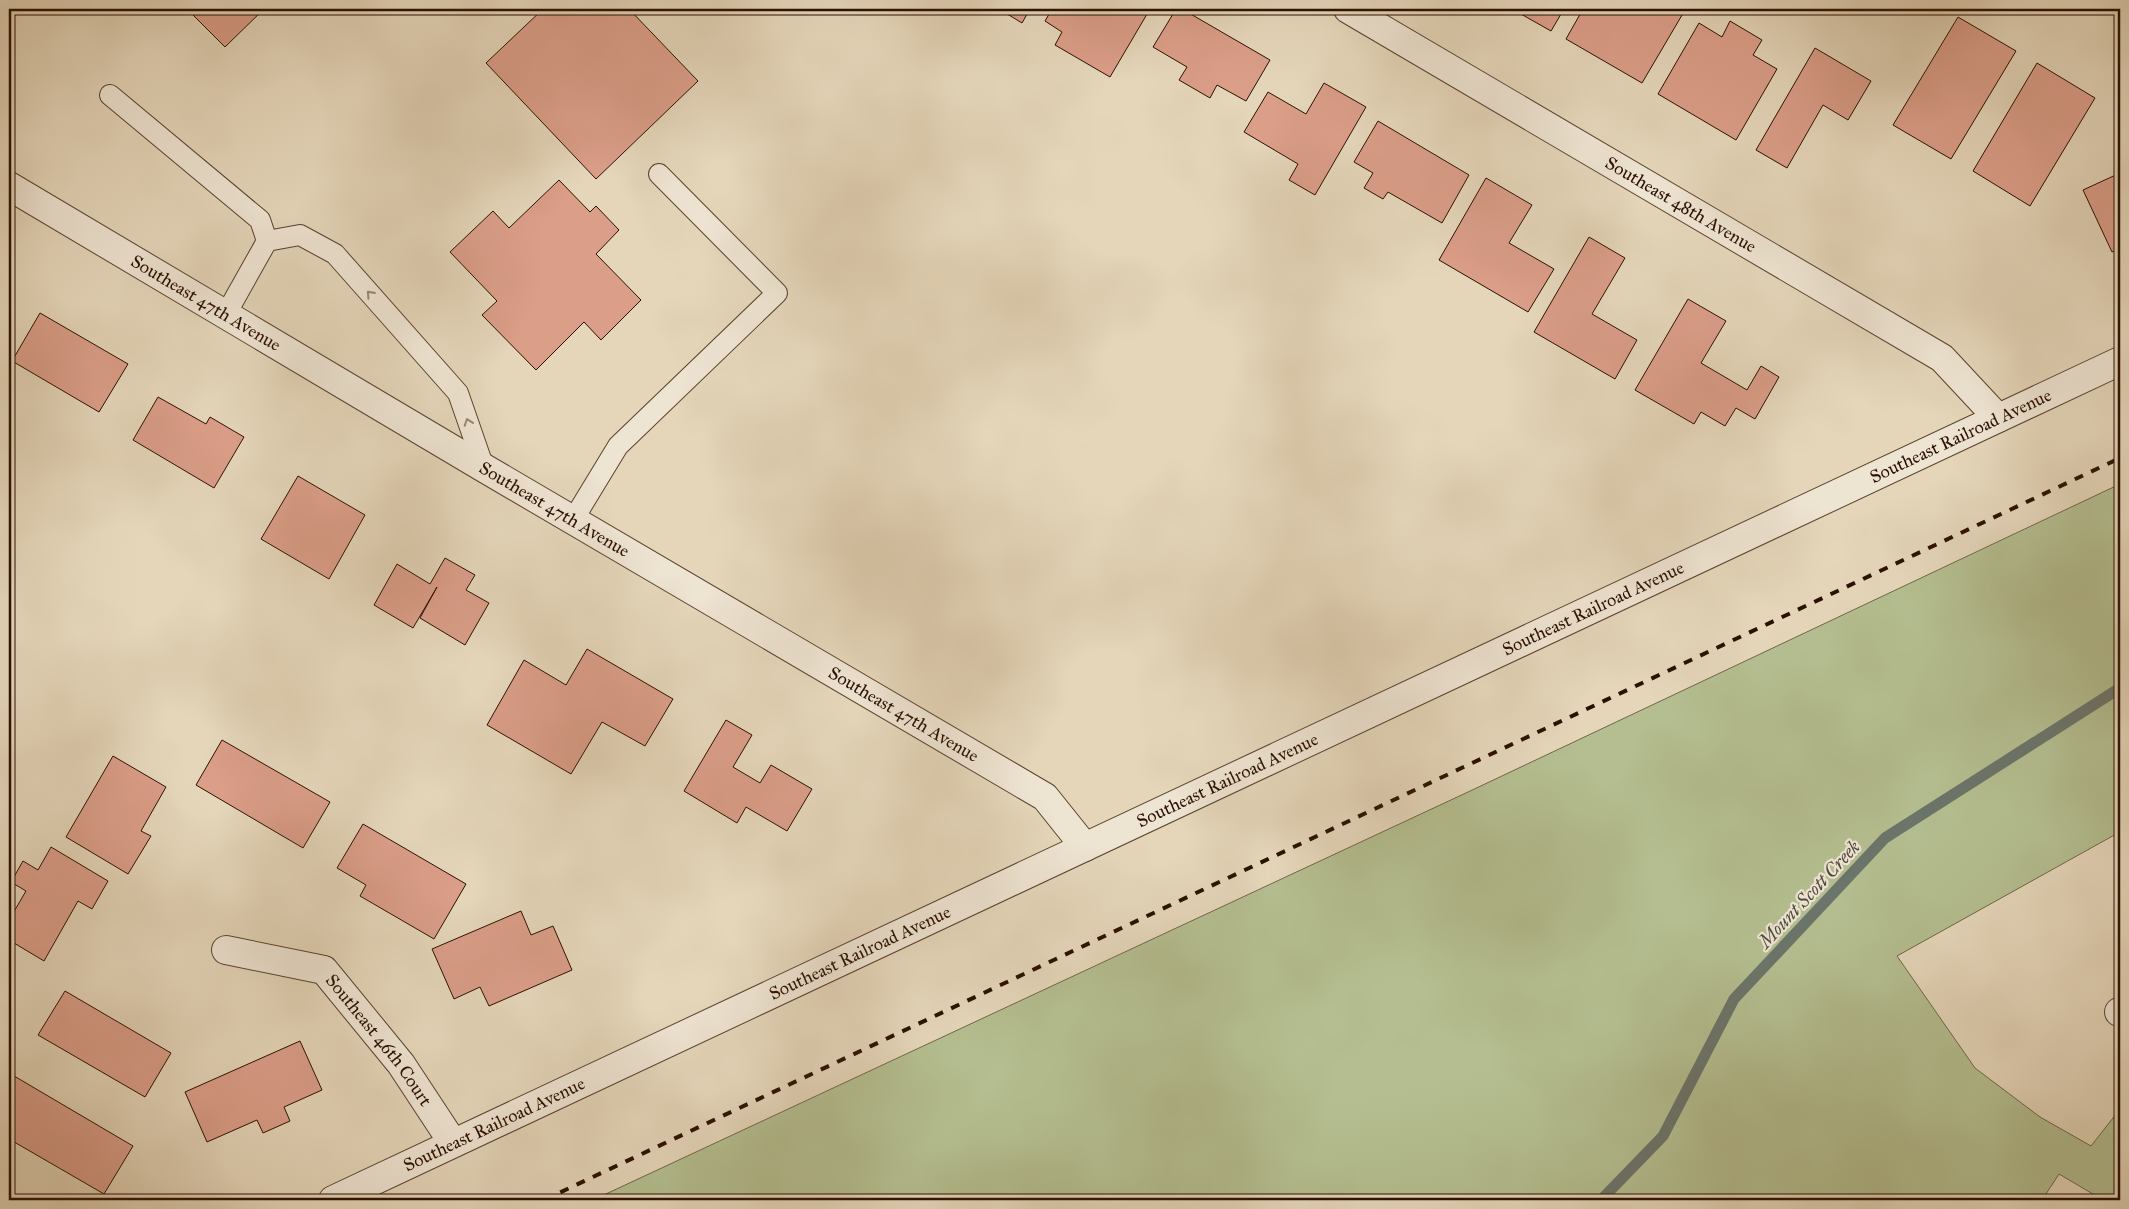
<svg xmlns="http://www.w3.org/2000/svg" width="2129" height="1209" viewBox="0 0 2129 1209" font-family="'IM FELL Great Primer',serif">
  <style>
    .green { fill: #b4be90; stroke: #706748 }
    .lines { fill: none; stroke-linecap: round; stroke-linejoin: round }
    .stream { stroke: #6b756b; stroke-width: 11 }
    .building { fill: #db9e89; stroke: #2b1000 }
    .service-casing { stroke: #5a422e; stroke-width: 22 }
    .minor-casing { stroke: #5a422e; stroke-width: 30 }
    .tertiary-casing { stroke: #5a422e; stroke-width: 30 }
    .service { stroke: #eee4d2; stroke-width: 20 }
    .minor { stroke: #eee4d2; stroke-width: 28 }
    .tertiary { stroke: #eee4d2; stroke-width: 28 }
    .rail { stroke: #2b1000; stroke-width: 4; stroke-dasharray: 9 9; stroke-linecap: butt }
    .oneway { stroke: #968574 }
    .labels { text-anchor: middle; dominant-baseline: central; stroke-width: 4.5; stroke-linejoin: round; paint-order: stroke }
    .street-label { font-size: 18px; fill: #2b1000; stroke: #eee4d2 }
    .water-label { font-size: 19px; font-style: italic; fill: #504b3f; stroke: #eee4d2 }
  </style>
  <rect width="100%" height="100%" fill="#e5d6ba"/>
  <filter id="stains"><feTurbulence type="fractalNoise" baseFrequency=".004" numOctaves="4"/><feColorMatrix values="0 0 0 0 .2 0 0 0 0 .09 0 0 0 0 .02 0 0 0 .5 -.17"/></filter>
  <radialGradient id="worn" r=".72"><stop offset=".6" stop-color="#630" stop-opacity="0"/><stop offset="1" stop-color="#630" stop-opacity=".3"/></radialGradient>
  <path class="green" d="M 2120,484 L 2120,835 L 2118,833 L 1897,956 L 1975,1068 L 2040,1117 L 2091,1146 L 2120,1109 L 2120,1200 L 2103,1200 L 2059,1174 L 2042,1200 L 593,1200 L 1468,792 Z"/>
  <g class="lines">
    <path class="stream" d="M 1601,1200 L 1663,1136 L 1734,999 L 1885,838 L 2120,688"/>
  </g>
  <path class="building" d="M 187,9 L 264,9 L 225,47 Z
    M 543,9 L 629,9 L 698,81 L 596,179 L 486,63 Z
    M 999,9 L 1030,9 L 1022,23 Z
    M 1052,9 L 1150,9 L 1110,77 L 1055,45 L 1062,32 L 1045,21 Z
    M 1176,9 L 1182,9 L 1270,60 L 1246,101 L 1217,85 L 1210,98 L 1179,80 L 1187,67 L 1153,47 Z
    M 1512,9 L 1564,9 L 1551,31 Z
    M 1583,9 L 1683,9 L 1685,10 L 1642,83 L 1566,39 Z
    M 1958,17 L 2016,51 L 1951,159 L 1893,125 Z
    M 1730,21 L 1762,40 L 1753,55 L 1777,69 L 1736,140 L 1658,94 L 1699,23 L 1722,37 Z
    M 1815,48 L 1871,81 L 1848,120 L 1823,105 L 1787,168 L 1756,150 Z
    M 2037,63 L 2095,98 L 2030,206 L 1973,171 Z
    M 1324,83 L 1366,107 L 1315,195 L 1289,180 L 1298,164 L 1244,132 L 1268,92 L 1306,114 Z
    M 1378,121 L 1469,175 L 1442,223 L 1388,192 L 1383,199 L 1364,188 L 1373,173 L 1354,162 Z
    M 2120,173 L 2120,248 L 2112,252 L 2083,190 Z
    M 1486,178 L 1532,205 L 1509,243 L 1554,269 L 1528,312 L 1439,260 Z
    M 559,180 L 590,212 L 596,206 L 619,230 L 596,254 L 641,300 L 601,340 L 584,322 L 536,370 L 482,315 L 497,301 L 450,252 L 493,211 L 509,228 Z
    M 1589,237 L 1625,258 L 1592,314 L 1637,340 L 1615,379 L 1534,332 Z
    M 1688,299 L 1726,321 L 1701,363 L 1747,390 L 1761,366 L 1779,377 L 1755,419 L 1736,408 L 1725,426 L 1701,412 L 1694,424 L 1635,390 Z
    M 40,313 L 128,364 L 99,412 L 12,361 Z
    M 158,397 L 206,424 L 210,417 L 244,437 L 214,488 L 133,440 Z
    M 298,476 L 365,515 L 329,579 L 261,539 Z
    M 445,558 L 475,575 L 466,590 L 489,603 L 465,645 L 420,618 L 437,587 L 413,628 L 374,605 L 397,564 L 430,584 Z
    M 587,649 L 673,699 L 645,746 L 602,722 L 571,774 L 487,725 L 524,660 L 566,685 Z
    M 726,720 L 752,735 L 733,767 L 760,783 L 771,765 L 812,789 L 787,831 L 746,807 L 737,823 L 684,791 Z
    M 222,740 L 330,802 L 303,848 L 196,785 Z
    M 113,756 L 166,787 L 141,831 L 151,836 L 128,874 L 66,837 Z
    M 363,824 L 466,884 L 434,939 L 360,896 L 366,885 L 337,868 Z
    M 51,847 L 108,881 L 92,909 L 78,901 L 44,961 L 9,940 L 9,920 L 26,891 L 11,882 L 23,861 L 38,870 Z
    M 521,911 L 531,935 L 553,926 L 572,970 L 489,1006 L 480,987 L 454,999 L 432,949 Z
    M 65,991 L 171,1053 L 145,1097 L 38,1035 Z
    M 300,1041 L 322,1090 L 284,1107 L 290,1121 L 263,1133 L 257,1120 L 207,1142 L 185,1092 Z
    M 9,1073 L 133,1146 L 104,1194 L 9,1139 Z"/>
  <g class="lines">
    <defs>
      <path id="service" d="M 110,95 L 260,220 L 267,241 L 226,314
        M 267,241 L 300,235 L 335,254 L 458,393 L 484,468
        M 573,520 L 618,446 L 777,293 L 659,174"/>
      <g id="minor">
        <path id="s1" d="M 1348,9 L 1942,358 L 1998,418"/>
        <path id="s2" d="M 9,186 L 484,468 L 1045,797 L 1085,847"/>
        <path id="s3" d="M 226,950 L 324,970 L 401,1064 L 453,1143"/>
        <path d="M 2119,1012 L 2120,1012"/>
      </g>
      <g id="tertiary">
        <path id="s4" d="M 333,1200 L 2120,361"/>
      </g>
    </defs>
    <use href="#service" class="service-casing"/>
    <use href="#minor" class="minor-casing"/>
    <use href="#tertiary" class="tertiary-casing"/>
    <use href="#service" class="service"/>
    <use href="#minor" class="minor"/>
    <use href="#tertiary" class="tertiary"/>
    <path class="rail" d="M 544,1200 L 2120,458"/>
  </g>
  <defs><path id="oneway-chevron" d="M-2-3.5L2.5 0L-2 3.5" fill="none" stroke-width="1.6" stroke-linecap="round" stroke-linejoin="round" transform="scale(1.25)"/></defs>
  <g class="oneway">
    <use href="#oneway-chevron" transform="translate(370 294) rotate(-132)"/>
    <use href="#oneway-chevron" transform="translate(468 422) rotate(-109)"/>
  </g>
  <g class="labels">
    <g class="street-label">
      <text stroke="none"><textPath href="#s1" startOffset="386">Southeast 48th Avenue</textPath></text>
      <text stroke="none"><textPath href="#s2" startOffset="229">Southeast 47th Avenue</textPath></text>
      <text stroke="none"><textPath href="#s4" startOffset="1798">Southeast Railroad Avenue</textPath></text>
      <text stroke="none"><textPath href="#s2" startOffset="634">Southeast 47th Avenue</textPath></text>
      <text stroke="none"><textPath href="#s4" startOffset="1392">Southeast Railroad Avenue</textPath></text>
      <text stroke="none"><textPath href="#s2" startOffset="1039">Southeast 47th Avenue</textPath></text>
      <text stroke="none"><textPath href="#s4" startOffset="988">Southeast Railroad Avenue</textPath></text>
      <text stroke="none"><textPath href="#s4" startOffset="582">Southeast Railroad Avenue</textPath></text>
      <text stroke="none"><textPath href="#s3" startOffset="189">Southeast 46th Court</textPath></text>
      <text stroke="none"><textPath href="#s4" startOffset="178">Southeast Railroad Avenue</textPath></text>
    </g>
    <g class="water-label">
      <text transform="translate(1809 894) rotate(-47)">Mount Scott Creek</text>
    </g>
  </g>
  <rect width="2129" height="1209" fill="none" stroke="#e5d6ba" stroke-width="30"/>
  <rect x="10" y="10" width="2109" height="1189" fill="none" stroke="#2b1000" stroke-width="2.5"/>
  <rect x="15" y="15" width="2099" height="1179" fill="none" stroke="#2b1000"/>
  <rect width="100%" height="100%" filter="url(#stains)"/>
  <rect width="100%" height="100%" fill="url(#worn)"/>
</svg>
